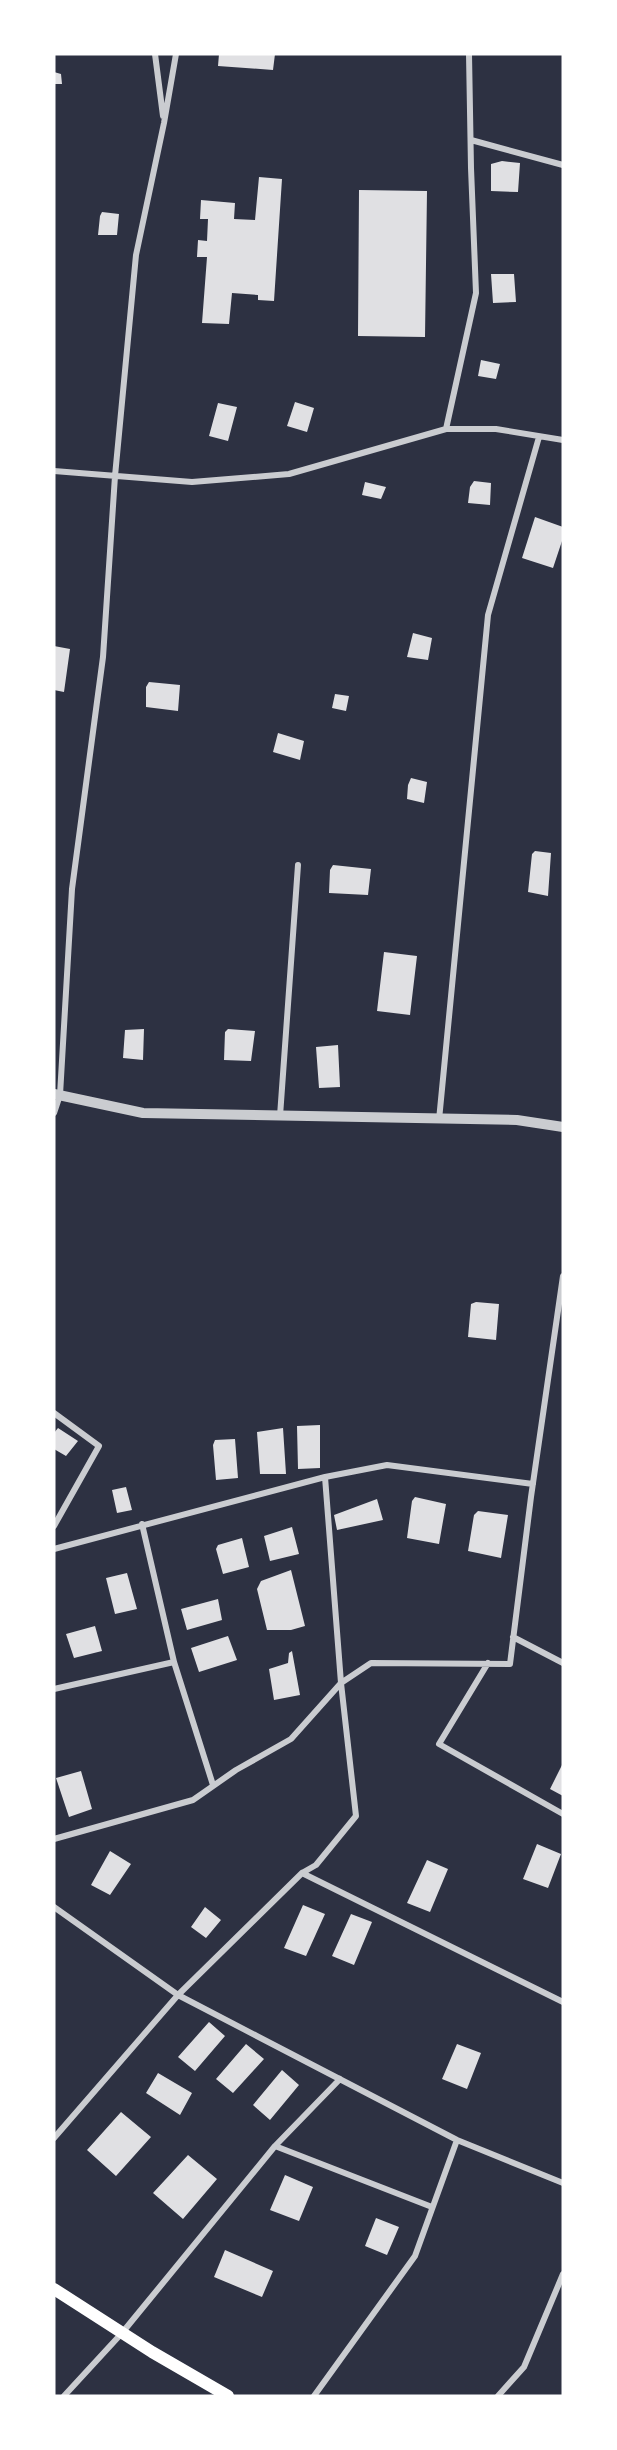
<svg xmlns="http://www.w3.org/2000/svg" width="617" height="2450" viewBox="0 0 617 2450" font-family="Montserrat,sans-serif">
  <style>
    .building { fill: #e0e0e3 }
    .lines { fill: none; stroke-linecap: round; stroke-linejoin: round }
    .minor { stroke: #caccd0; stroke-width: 6 }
    .tertiary { stroke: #caccd0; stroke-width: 10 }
    .secondary { stroke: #fff; stroke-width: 12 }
  </style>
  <rect width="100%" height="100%" fill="#2d3142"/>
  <path class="building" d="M 219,54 L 275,54 L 273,70 L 218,66 Z
    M 54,72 L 61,74 L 62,84 L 54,84 Z
    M 502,161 L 520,163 L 518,192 L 491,191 L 491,164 Z
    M 259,177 L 282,179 L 274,301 L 258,300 L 258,295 L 232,293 L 229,324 L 202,323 L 207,257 L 197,257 L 198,240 L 207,241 L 208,219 L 200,219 L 201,200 L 235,203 L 234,219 L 255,220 Z
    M 359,190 L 427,191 L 425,337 L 358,336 Z
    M 102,212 L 119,214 L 117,235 L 98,235 L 100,216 Z
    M 491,274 L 514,274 L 516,302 L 493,303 Z
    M 481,360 L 500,364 L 496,379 L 478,376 Z
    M 295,402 L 314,408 L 307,432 L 287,426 Z
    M 218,403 L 237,407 L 228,441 L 209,436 Z
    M 474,481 L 491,483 L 490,505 L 468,503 L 470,487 Z
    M 365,482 L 386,487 L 381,499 L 362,495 Z
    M 535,517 L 563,527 L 563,538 L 553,568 L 522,558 Z
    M 413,633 L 432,638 L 428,660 L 407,657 Z
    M 54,646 L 70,649 L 64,692 L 54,690 Z
    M 149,682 L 180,685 L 178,711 L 146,707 L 146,687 Z
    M 335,694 L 349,696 L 346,711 L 332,708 Z
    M 278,733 L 304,741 L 300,760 L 273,752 Z
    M 411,778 L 427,782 L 424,803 L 407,799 L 408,785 Z
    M 535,851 L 551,853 L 548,896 L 528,892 L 532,854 Z
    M 333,865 L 371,869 L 368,895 L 329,893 L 330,870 Z
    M 384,952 L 417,956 L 410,1015 L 377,1011 Z
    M 144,1029 L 143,1060 L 123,1058 L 125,1030 Z
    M 228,1029 L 255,1031 L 251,1061 L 224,1060 L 225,1032 Z
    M 338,1045 L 340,1087 L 319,1088 L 316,1047 Z
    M 476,1302 L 499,1304 L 496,1340 L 468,1337 L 471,1304 Z
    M 320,1425 L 320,1468 L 298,1469 L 297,1426 Z
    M 58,1428 L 78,1441 L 66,1456 L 54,1449 L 54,1433 Z
    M 283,1428 L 286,1474 L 260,1474 L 257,1432 Z
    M 235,1439 L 238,1478 L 216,1480 L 213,1445 L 215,1440 Z
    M 126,1487 L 132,1510 L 117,1513 L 112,1490 Z
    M 415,1497 L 446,1504 L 439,1544 L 407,1538 L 412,1501 Z
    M 377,1499 L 383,1520 L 337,1530 L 334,1515 Z
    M 478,1511 L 508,1515 L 501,1558 L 468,1551 L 474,1515 Z
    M 292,1527 L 299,1554 L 270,1561 L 264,1536 Z
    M 242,1538 L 249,1567 L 223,1574 L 216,1549 L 218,1545 Z
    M 291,1570 L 305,1626 L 291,1630 L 267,1630 L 257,1589 L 261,1581 Z
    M 127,1573 L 137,1609 L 115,1614 L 106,1578 Z
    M 218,1599 L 222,1620 L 187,1630 L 181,1609 Z
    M 95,1626 L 102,1651 L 74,1658 L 66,1634 Z
    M 228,1636 L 237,1660 L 199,1672 L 191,1648 Z
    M 292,1651 L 300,1695 L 274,1700 L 269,1669 L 288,1663 L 289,1653 Z
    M 563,1763 L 563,1796 L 550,1789 Z
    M 81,1771 L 92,1809 L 69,1817 L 56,1778 Z
    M 537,1844 L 561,1854 L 548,1888 L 523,1879 Z
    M 110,1851 L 131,1864 L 110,1895 L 91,1885 Z
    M 427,1860 L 448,1869 L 430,1912 L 407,1903 Z
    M 303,1905 L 325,1914 L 306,1956 L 284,1948 Z
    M 205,1907 L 221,1920 L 206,1938 L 191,1927 Z
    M 351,1914 L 372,1922 L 354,1965 L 332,1956 Z
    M 209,2022 L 225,2036 L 195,2071 L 178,2057 Z
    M 246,2044 L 264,2059 L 233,2093 L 216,2079 Z
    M 457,2044 L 481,2053 L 467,2089 L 442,2079 Z
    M 282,2070 L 299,2085 L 270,2120 L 253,2105 Z
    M 158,2073 L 192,2093 L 180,2115 L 146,2093 Z
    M 121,2112 L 151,2137 L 116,2176 L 87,2150 Z
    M 188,2155 L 217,2179 L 183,2219 L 153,2193 Z
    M 285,2175 L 313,2187 L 299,2221 L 270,2210 Z
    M 376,2218 L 399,2227 L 387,2255 L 365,2246 Z
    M 225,2250 L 273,2271 L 262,2297 L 214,2277 Z"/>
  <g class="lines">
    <path class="minor" d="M 155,54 L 163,116
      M 471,140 L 563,165
      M 446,429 L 476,293 L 471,168 L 469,54
      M 54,471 L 192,482 L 289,474 L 446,429 L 496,429 L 563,440
      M 54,1113 L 60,1095 L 72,889 L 103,657 L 115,476 L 136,255 L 164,123 L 176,54
      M 280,1116 L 298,865
      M 439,1120 L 488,615 L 539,437
      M 54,1413 L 99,1446 L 54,1526
      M 142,1524 L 174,1662 L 213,1785
      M 54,1549 L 325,1477 L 387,1465 L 533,1484
      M 513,1637 L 563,1663
      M 488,1663 L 439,1744 L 563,1814
      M 54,1689 L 174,1662
      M 54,1839 L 193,1800 L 236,1770 L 291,1739 L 341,1683 L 371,1663 L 510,1664 L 531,1497 L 563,1276
      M 302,1873 L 563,2002
      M 54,1907 L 178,1995 L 457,2140 L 563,2183
      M 54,2138 L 178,1995 L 302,1873 L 316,1865 L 356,1816 L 341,1683 L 325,1477
      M 275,2146 L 340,2079
      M 64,2396 L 122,2333 L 275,2146 L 432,2207
      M 314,2396 L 415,2256 L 457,2140
      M 498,2396 L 524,2367 L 563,2274"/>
    <path class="tertiary" d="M 54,1094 L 143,1113 L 517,1120 L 563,1127"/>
    <path class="secondary" d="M 54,2289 L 152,2352 L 228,2396"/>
  </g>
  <rect width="617" height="2450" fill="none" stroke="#ffffff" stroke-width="111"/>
</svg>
